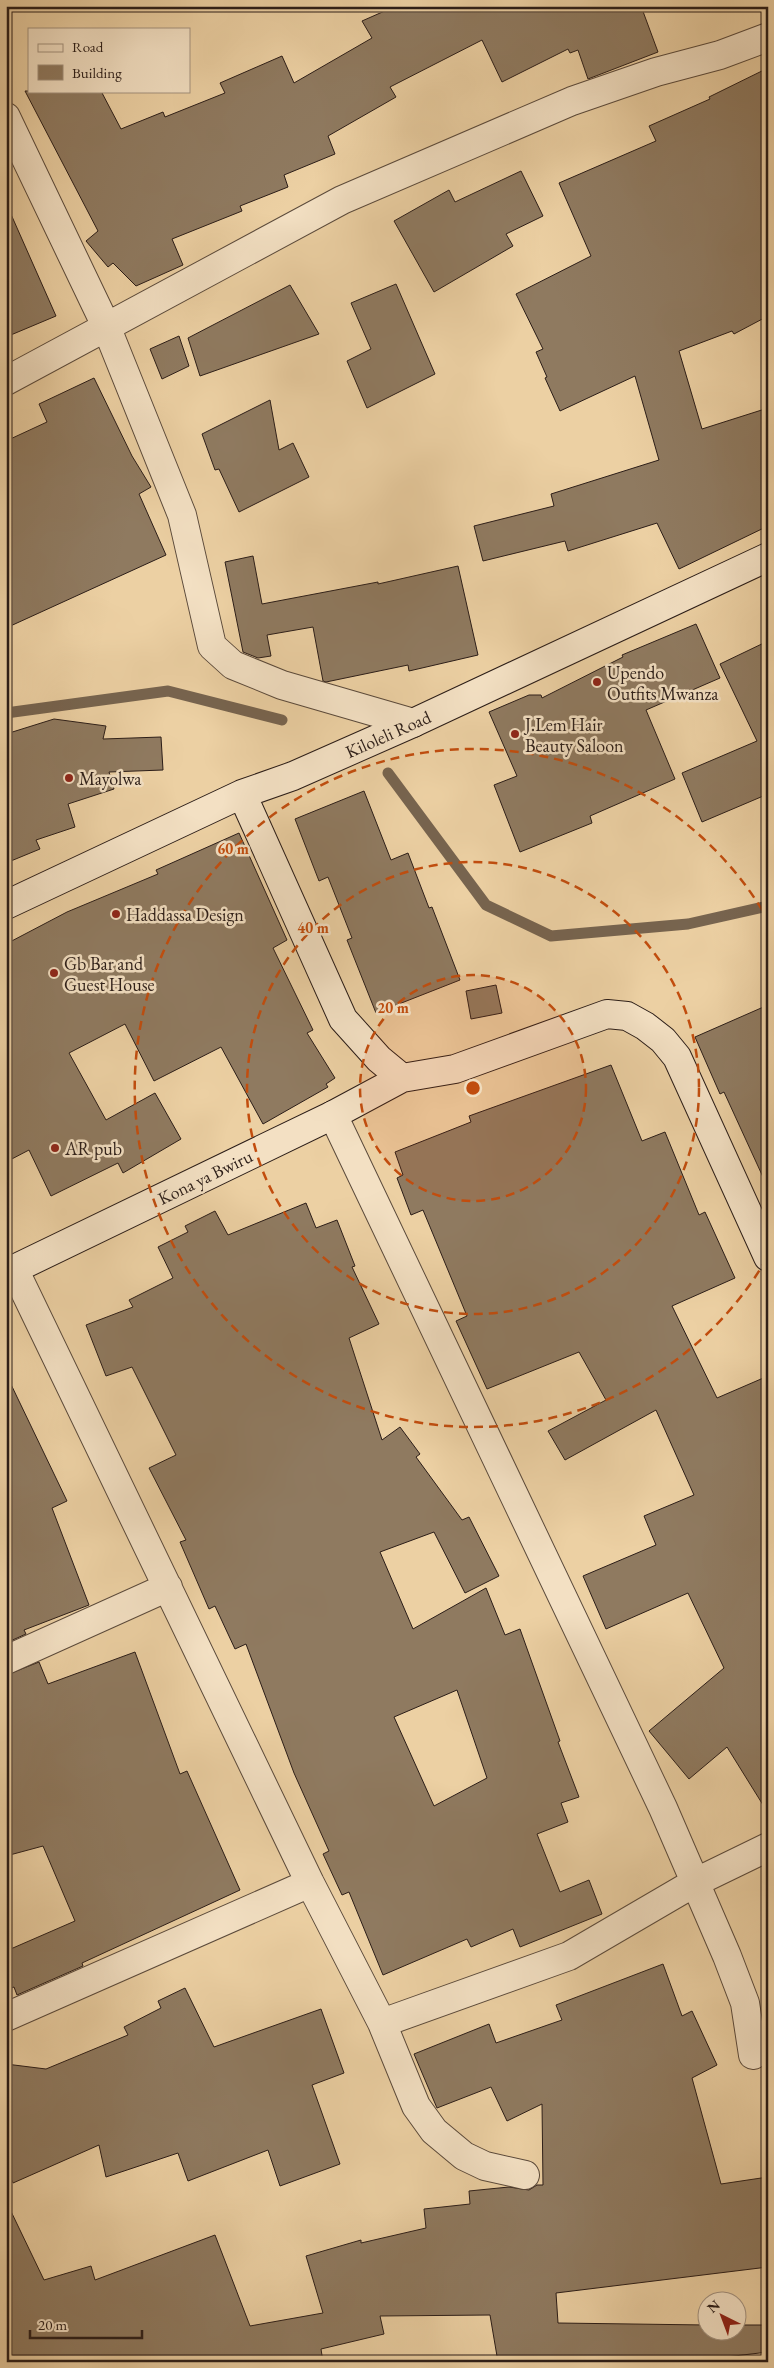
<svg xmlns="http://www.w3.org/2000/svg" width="774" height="2368" viewBox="0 0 774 2368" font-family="'EB Garamond',serif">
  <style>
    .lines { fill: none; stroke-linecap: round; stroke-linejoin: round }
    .stream { stroke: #77644f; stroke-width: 11 }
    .building { fill: #8f7a60; stroke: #2b1d18; fill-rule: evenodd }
    .street-casing { stroke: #5b4a3b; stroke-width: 30 }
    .secondary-casing { stroke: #2b1d18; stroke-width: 30 }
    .street { stroke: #f3e0c3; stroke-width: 28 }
    .secondary { stroke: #f3e0c3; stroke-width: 28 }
    .ring { fill: none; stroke: #c24d0e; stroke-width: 2.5; stroke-dasharray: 9 6 }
    .poi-dot { fill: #8f2418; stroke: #f3e0c3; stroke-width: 2 }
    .labels { text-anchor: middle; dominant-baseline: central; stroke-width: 5; stroke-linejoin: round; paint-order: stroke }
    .poi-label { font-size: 18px; fill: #2b1d18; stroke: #f3e0c3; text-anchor: start }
    .street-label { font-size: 18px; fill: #2b1d18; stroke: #f3e0c3 }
    .centre { fill: #c24d0e; stroke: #f3e0c3; stroke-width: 2.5 }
    .ring-label { font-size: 15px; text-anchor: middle; font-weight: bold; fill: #c24d0e; stroke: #f3e0c3; stroke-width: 5; stroke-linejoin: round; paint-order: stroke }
  </style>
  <rect width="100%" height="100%" fill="#ecd0a3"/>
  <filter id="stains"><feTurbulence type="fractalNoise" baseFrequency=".004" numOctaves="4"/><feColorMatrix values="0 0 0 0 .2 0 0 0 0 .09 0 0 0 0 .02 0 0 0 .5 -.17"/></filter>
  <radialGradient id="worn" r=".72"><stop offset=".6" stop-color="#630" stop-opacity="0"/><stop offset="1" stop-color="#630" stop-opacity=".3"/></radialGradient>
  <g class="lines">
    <path class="stream" d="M 6,713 L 168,691 L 282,720
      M 388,773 L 486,905 L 551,936 L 688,924 L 768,906"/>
  </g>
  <path class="building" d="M 396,6 L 641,6 L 658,52 L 588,79 L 578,50 L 570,53 L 568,49 L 502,82 L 482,40 L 390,87 L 396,97 L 328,136 L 335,154 L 284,175 L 288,187 L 240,206 L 242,211 L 172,239 L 183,265 L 136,286 L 113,263 L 108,267 L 86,241 L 98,231 L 25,91 L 101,91 L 121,129 L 163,112 L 165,117 L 225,93 L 220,83 L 282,56 L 294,83 L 372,38 L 362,21 Z
    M 768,68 L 768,316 L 734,334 L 732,331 L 679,351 L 702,429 L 768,408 L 768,526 L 679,569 L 657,523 L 568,551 L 565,541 L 483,561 L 474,526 L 554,506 L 551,494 L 659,460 L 635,376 L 560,411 L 545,378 L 547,377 L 536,352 L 543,349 L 516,294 L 591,256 L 559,183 L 656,141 L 649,126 L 710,99 L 709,97 Z
    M 521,171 L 543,216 L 506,234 L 513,246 L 434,292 L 394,221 L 449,190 L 455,202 Z
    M 6,203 L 56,316 L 6,337 Z
    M 396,284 L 435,374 L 367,408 L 347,361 L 371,349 L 351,303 Z
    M 290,285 L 319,334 L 200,376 L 188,338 Z
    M 179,336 L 189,366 L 162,379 L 150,349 Z
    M 94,378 L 132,456 L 151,487 L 139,494 L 166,555 L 6,628 L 6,441 L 47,422 L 39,404 Z
    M 270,400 L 279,450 L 293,443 L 309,477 L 239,512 L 219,469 L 215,470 L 202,434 Z
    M 253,556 L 262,604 L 378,582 L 378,584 L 458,566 L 478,655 L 409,671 L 408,665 L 326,682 L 323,681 L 313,627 L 267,635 L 271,656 L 258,658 L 243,652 L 225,562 Z
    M 696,624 L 720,678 L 646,710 L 675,779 L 590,816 L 592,823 L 520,852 L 494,785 L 517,776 L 489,712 L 529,695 L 541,695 L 542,698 L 623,657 L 622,655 Z
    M 768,641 L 768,794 L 702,822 L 682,773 L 757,741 L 720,664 Z
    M 54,719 L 106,726 L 103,739 L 161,737 L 163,770 L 109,772 L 114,789 L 68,804 L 75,827 L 36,840 L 40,849 L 6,863 L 6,734 Z
    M 364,791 L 391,860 L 408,853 L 429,908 L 432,907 L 460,980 L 376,1013 L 347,940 L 352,938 L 328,877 L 319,881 L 295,819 Z
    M 239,833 L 287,940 L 273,948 L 313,1030 L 307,1033 L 335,1078 L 326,1084 L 328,1087 L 263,1124 L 221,1047 L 154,1081 L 125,1024 L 69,1053 L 106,1120 L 155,1093 L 181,1139 L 123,1173 L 118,1163 L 51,1196 L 29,1150 L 6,1162 L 6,944 L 67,912 L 158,874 L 156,870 Z
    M 496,985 L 502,1013 L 471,1019 L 466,991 Z
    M 768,1005 L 768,1188 L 724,1092 L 720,1094 L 695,1037 Z
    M 611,1065 L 642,1141 L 665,1132 L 699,1215 L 705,1212 L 735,1278 L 672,1306 L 717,1398 L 768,1376 L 768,1813 L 727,1747 L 689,1779 L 649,1731 L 724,1668 L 688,1593 L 606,1629 L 583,1576 L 656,1545 L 644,1516 L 694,1495 L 656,1410 L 565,1460 L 548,1431 L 606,1400 L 579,1352 L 487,1389 L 456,1321 L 467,1316 L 423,1210 L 411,1215 L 397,1178 L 403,1175 L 395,1152 L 471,1122 L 469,1116 Z
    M 306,1203 L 316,1228 L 337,1220 L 355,1266 L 352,1267 L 379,1324 L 349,1338 L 382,1440 L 400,1427 L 420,1454 L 416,1457 L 462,1520 L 469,1517 L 499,1576 L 465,1593 L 434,1532 L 380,1552 L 413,1629 L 486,1588 L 505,1635 L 520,1629 L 560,1741 L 558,1742 L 579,1797 L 561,1803 L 568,1822 L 537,1834 L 560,1892 L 589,1880 L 602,1914 L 520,1947 L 513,1929 L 471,1947 L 467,1939 L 383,1975 L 349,1892 L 342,1895 L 323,1854 L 329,1851 L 294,1773 L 246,1644 L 235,1649 L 215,1606 L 209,1609 L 180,1542 L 186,1540 L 149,1468 L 176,1455 L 132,1367 L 106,1376 L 86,1325 L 133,1307 L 129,1300 L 173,1278 L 158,1247 L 188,1232 L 185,1226 L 215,1211 L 228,1235 ZM 457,1690 L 487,1778 L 434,1806 L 394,1717 Z
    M 6,1374 L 67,1501 L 52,1508 L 89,1605 L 24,1630 L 26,1634 L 6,1643 Z
    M 135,1652 L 180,1774 L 187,1771 L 240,1890 L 82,1963 L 83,1966 L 17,1995 L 14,1987 L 6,1990 L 6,1951 L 75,1921 L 43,1846 L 6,1856 L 6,1675 L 39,1662 L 48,1684 Z
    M 663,1964 L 682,2016 L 692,2011 L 717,2065 L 692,2078 L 721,2184 L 768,2177 L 768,2267 L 556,2293 L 558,2323 L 706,2325 L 706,2330 L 736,2330 L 736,2325 L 768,2325 L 768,2352 L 684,2362 L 498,2362 L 490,2315 L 380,2316 L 384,2334 L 321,2349 L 323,2362 L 6,2362 L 6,2201 L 44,2280 L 91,2266 L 95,2280 L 215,2235 L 250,2326 L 323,2313 L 306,2256 L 361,2240 L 361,2243 L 426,2228 L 424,2209 L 470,2204 L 469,2191 L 509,2187 L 529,2190 L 537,2185 L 543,2185 L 542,2104 L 507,2121 L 491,2087 L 437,2108 L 414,2054 L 489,2024 L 496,2043 L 562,2020 L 556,2005 Z
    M 185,1988 L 214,2047 L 321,2009 L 344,2073 L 312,2085 L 340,2164 L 280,2186 L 268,2150 L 188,2181 L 178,2153 L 106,2177 L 99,2145 L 13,2183 L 6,2166 L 6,2064 L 46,2069 L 128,2035 L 124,2027 L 161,2008 L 158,2001 Z"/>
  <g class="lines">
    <defs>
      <path id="street" d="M 6,117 L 106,326 L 182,515 L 212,646 L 233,665 L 282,685 L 413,723
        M 6,381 L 342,200 L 572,101 L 656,72 L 720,55 L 768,37
        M 333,1115 L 663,1808 L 727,1956 L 745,2003 L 753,2055
        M 14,1269 L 310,1883 L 382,2023 L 416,2106 L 434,2131 L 464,2156 L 485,2166 L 525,2175
        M 6,1660 L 168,1587
        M 6,2017 L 310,1883
        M 382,2023 L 569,1956 L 694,1883 L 768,1847"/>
      <path id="secondary" d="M 242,794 L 343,1019 L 379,1059 L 402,1078 L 455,1069 L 607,1014 L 627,1016 L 645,1026 L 663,1040 L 677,1057 L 768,1257
        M 6,905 L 242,794 L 293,776 L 413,723 L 768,557
        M 6,1273 L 333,1115 L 402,1078"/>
    </defs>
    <use href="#street" class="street-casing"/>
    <use href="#secondary" class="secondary-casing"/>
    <use href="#street" class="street"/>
    <use href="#secondary" class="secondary"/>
  </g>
  <circle cx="473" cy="1088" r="113" fill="#c24d0e" fill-opacity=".12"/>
  <g class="ring">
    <circle cx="473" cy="1088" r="113"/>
    <circle cx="473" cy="1088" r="226"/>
    <path d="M767 1258A339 339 0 1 1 767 918"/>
  </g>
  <g class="poi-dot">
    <circle cx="597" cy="682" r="5"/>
    <circle cx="515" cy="734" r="5"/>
    <circle cx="69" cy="778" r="5"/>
    <circle cx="116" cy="914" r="5"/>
    <circle cx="54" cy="973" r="5"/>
    <circle cx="55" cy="1148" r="5"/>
  </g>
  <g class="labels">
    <g class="poi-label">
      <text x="607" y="672">Upendo<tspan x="607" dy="21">Outfits Mwanza</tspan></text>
      <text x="525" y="724">J.Lem Hair<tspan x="525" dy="21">Beauty Saloon</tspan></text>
      <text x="79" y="778">Mayolwa</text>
      <text x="126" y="914">Haddassa Design</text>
      <text x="64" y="963">Gb Bar and<tspan x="64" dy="21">Guest House</tspan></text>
      <text x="65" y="1148">AR pub</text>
    </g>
    <g class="street-label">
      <text transform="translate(388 734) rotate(-24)">Kiloleli Road</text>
      <text transform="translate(205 1177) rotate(-26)">Kona ya Bwiru</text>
    </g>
  </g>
  <circle cx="473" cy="1088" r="8" class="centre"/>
  <g class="ring-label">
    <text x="233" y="854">60 m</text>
    <text x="313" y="933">40 m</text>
    <text x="393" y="1013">20 m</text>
  </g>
  <rect width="774" height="2368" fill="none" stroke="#ecd0a3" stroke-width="25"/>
  <rect x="8" y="8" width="759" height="2353" fill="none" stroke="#2b1d18" stroke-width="2.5"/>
  <rect x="12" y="12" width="749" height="2343" fill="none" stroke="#2b1d18"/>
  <rect x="28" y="28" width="162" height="65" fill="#f3e0c3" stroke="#a3927f"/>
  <rect x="38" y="44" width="25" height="8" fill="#f3e0c3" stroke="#a3927f"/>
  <text x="72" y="52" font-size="15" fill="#2b1d18">Road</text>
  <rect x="38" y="65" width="25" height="15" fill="#8f7a60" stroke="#a3927f"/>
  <text x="72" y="78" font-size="15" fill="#2b1d18">Building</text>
  <g transform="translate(722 2316) rotate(318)"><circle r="24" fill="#f3e0c3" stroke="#a3927f"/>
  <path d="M0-4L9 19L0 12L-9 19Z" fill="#8f2418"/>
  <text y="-8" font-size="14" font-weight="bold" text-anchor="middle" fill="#2b1d18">N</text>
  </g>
  <path d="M30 2330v8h112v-8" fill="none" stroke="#2b1d18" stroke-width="2.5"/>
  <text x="38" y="2330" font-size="15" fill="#2b1d18" stroke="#f3e0c3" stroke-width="4" paint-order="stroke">20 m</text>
  <rect width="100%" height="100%" filter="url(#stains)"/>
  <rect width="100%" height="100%" fill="url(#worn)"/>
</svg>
